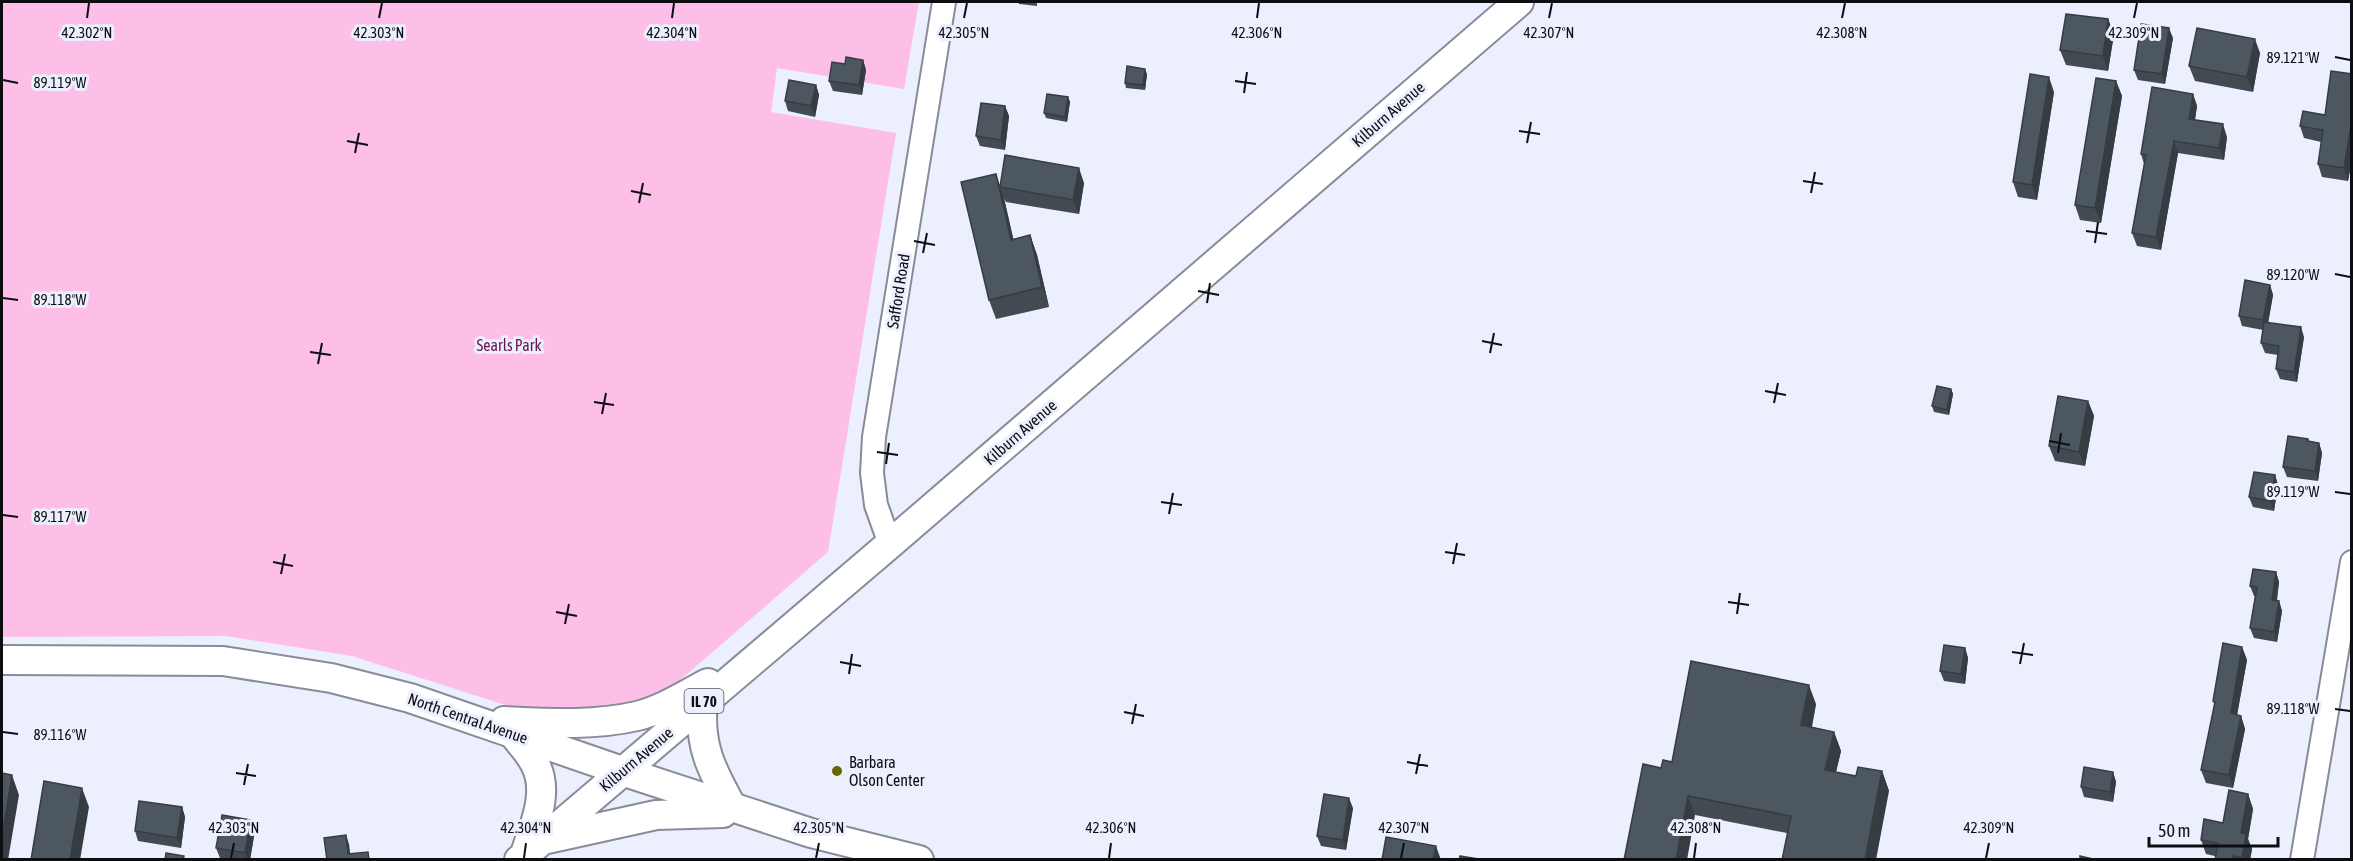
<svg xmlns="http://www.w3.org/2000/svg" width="2353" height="861" viewBox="0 0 2353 861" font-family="'Asap Condensed',sans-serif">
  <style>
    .green { fill: #fdbfe7 }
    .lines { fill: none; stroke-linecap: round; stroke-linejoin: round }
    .minor-casing { stroke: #888b98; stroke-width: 26 }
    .major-casing { stroke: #888b98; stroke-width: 32 }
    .minor { stroke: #fff; stroke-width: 22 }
    .major { stroke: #fff; stroke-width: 28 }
    .wall { fill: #424b52 }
    .shaded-wall { fill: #363d42 }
    .building { fill: #4d575f; stroke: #363d42; stroke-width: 1.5 }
    .ticks { fill: none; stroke: #0d0e12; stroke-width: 2 }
    .poi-dot { fill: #676600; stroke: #eceffd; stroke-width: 2 }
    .labels { text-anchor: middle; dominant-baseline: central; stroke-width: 6; stroke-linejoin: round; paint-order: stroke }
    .shield { fill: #eceffd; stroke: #505258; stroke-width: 1.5 }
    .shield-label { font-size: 15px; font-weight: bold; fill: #0d0e12 }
    .street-label { font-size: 16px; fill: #0d0e12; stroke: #eceffd }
    .park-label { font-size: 16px; fill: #651551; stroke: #eceffd }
    .poi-label { font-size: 16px; fill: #0d0e12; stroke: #eceffd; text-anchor: start }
    .ticks-label { font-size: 15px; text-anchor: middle; fill: #0d0e12; stroke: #eceffd; stroke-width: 6; stroke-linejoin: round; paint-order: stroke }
  </style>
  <rect width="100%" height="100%" fill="#eceffd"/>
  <path class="green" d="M 2,2 L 919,2 L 904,89 L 777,68 L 771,112 L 896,133 L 828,552 L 656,701 L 604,719 L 537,715 L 352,656 L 226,636 L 2,637 Z"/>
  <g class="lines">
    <defs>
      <path id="minor" d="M 890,544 L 876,505 L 872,473 L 874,437 L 944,2
        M 2302,860 L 2352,562"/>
      <path id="major" d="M 2,660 L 223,661 L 331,678 L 410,698 L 622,771 L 811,833 L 919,860
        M 703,702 C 698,745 712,771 732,807
        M 504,721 C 548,723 594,726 637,716 C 662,710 685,695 708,683
        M 513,734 C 520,743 530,753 535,764 C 550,792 534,826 525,854
        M 547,839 L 656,815 L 723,813
        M 519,860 L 890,544 L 1519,2"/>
    </defs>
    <use href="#minor" class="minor-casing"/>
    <use href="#major" class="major-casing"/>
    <use href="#minor" class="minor"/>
    <use href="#major" class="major"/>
  </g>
  <path class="wall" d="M 1018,2 L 1037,2 L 1037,6 L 1019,4 Z
    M 2108,19 L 2114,34 L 2108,71 L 2066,65 L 2060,50 Z
    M 2173,38 L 2165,84 L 2138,80 L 2134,70 Z
    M 2260,53 L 2253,92 L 2195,81 L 2189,66 Z
    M 863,60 L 866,70 L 862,95 L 833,91 L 829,81 Z
    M 1147,74 L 1145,90 L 1126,88 L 1125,83 Z
    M 2352,74 L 2352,159 L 2348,181 L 2322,177 L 2318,164 L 2321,142 L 2304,138 L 2300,126 L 2325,115 Z
    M 2116,81 L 2122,96 L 2101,223 L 2080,220 L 2075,205 Z
    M 816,85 L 819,95 L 815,117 L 788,111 L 785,101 Z
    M 2054,92 L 2037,200 L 2018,197 L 2013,182 Z
    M 2193,94 L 2197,106 L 2195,120 L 2227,137 L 2224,160 L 2178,153 L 2161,250 L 2137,246 L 2132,233 L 2144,164 L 2141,154 Z
    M 1068,97 L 1070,102 L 1067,122 L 1046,118 L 1044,113 Z
    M 1005,106 L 1009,116 L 1005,150 L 980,146 L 976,136 Z
    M 996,174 L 1000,186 L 1084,183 L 1079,214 L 1006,202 L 1004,198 L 1013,239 L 1030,235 L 1037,255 L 1049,307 L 996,319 L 989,300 Z
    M 2270,285 L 2273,295 L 2268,322 L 2304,337 L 2297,382 L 2280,379 L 2276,369 L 2278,355 L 2265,353 L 2261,343 L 2263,330 L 2242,326 L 2239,316 Z
    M 1951,389 L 1953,394 L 1949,415 L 1934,412 L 1932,406 Z
    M 2088,401 L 2094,416 L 2085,466 L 2055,461 L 2049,446 Z
    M 2319,443 L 2322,453 L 2318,481 L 2287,477 L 2283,467 Z
    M 2275,475 L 2278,485 L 2274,511 L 2253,507 L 2249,497 Z
    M 2276,572 L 2279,582 L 2277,601 L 2279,601 L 2282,611 L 2277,642 L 2254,638 L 2250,628 L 2255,596 L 2254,596 L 2250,586 Z
    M 2242,647 L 2247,660 L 2237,715 L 2241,716 L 2245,729 L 2233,788 L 2206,783 L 2201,770 L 2215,706 L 2213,701 Z
    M 1965,648 L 1968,658 L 1965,684 L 1944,681 L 1940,671 Z
    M 1816,704 L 1812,727 L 1834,732 L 1841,751 L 1836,772 L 1856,776 L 1882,771 L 1889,791 L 1787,833 L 1695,815 L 1661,768 L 1672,762 Z
    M 2113,772 L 2116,782 L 2113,802 L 2084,797 L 2081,787 Z
    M 2248,794 L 2253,809 L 2248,839 L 2252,849 L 2250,860 L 2215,860 L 2215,856 L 2206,854 L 2201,840 L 2223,823 Z
    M 182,807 L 185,817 L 181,848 L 138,841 L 135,831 Z
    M 1353,808 L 1346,850 L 1321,846 L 1317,836 Z
    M 251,820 L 255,830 L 250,860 L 228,860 L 220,858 L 216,848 Z"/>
  <path class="shaded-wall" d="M 2108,19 L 2114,34 L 2108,71 L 2103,56 Z
    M 2169,28 L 2173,38 L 2165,84 L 2162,74 Z
    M 2255,39 L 2260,53 L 2253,92 L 2247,77 Z
    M 863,60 L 866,70 L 862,95 L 859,85 Z
    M 1145,69 L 1147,74 L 1145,90 L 1143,85 Z
    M 2049,77 L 2054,92 L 2037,200 L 2032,185 Z
    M 2116,81 L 2122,96 L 2101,223 L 2095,208 Z
    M 816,85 L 819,95 L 815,117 L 811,106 Z
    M 2193,94 L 2197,106 L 2193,132 L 2189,119 Z
    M 1068,97 L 1070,102 L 1067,122 L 1065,117 Z
    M 1005,106 L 1009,116 L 1005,150 L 1001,140 Z
    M 2351,119 L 2352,159 L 2348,181 L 2344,168 Z
    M 2223,124 L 2227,137 L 2224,160 L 2219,148 Z
    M 2174,141 L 2178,153 L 2161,250 L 2156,237 Z
    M 1079,168 L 1084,183 L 1079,214 L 1073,200 Z
    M 996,174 L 1004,198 L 1018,259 L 1011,240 Z
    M 1030,235 L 1037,255 L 1049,307 L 1042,287 Z
    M 2270,285 L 2273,295 L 2267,330 L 2263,320 Z
    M 2301,327 L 2304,337 L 2297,382 L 2294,372 Z
    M 1951,389 L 1953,394 L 1949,415 L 1947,410 Z
    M 2088,401 L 2094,416 L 2085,466 L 2079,452 Z
    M 2319,443 L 2322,453 L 2318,481 L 2315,471 Z
    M 2275,475 L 2278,485 L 2274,511 L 2270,501 Z
    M 2276,572 L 2279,582 L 2275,610 L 2272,600 Z
    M 2279,601 L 2282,611 L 2277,642 L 2274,632 Z
    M 2242,647 L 2247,660 L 2235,726 L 2231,713 Z
    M 1965,648 L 1968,658 L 1965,684 L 1961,674 Z
    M 1809,685 L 1816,704 L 1808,744 L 1801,725 Z
    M 2241,716 L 2245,729 L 2233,788 L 2229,775 Z
    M 1834,732 L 1841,751 L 1832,789 L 1825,770 Z
    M 1882,771 L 1889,791 L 1876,860 L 1865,860 Z
    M 2113,772 L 2116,782 L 2113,802 L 2110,792 Z
    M 12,775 L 19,795 L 8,860 L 2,860 L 2,837 Z
    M 82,788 L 89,807 L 80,860 L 70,860 Z
    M 2248,794 L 2253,809 L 2248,839 L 2252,849 L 2250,860 L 2243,860 L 2241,833 Z
    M 1688,796 L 1695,815 L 1687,860 L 1676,860 Z
    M 1349,798 L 1353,808 L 1346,850 L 1343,840 Z
    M 182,807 L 185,817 L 181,848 L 177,838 Z
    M 251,820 L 255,830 L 250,860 L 248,860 L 245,853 Z
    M 346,835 L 349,844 L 351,860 L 348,854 Z
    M 1436,846 L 1441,860 L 1433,860 Z"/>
  <path class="building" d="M 2066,14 L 2108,19 L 2103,56 L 2060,50 Z
    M 2141,24 L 2169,28 L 2162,74 L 2134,70 Z
    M 2197,28 L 2255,39 L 2247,77 L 2189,66 Z
    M 846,57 L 863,60 L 859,85 L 829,81 L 832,62 L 845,64 Z
    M 1127,66 L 1145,69 L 1143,85 L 1125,83 Z
    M 2331,71 L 2352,74 L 2352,119 L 2344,168 L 2318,164 L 2323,130 L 2300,126 L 2303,111 L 2325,115 Z
    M 2030,74 L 2049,77 L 2032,185 L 2013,182 Z
    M 2096,78 L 2116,81 L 2095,208 L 2075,205 Z
    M 789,80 L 816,85 L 811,106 L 785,101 Z
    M 2152,87 L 2193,94 L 2189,119 L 2223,124 L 2219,148 L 2174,141 L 2156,237 L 2132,233 L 2146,155 L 2141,154 Z
    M 1047,94 L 1068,97 L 1065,117 L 1044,113 Z
    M 981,103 L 1005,106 L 1001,140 L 976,136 Z
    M 1005,155 L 1079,168 L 1073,200 L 1000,187 Z
    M 996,174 L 1011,240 L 1030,235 L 1042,287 L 989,300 L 961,182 Z
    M 2245,280 L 2270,285 L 2263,320 L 2239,316 Z
    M 2264,322 L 2301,327 L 2294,372 L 2276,369 L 2279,346 L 2261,343 Z
    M 1937,386 L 1951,389 L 1947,410 L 1932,406 Z
    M 2058,396 L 2088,401 L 2079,452 L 2049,446 Z
    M 2288,436 L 2308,439 L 2308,441 L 2319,443 L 2315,471 L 2283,467 Z
    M 2254,472 L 2275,475 L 2270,501 L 2249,497 Z
    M 2253,569 L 2276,572 L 2272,600 L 2279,601 L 2274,632 L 2250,628 L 2257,587 L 2250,586 Z
    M 2223,643 L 2242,647 L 2231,713 L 2241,716 L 2229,775 L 2201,770 L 2215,702 L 2213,701 Z
    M 1944,645 L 1965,648 L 1961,674 L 1940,671 Z
    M 1691,661 L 1809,685 L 1801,725 L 1834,732 L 1825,770 L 1856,776 L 1858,767 L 1882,771 L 1865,860 L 1782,860 L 1791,816 L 1688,796 L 1676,860 L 1624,860 L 1643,764 L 1661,768 L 1663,760 L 1672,762 Z
    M 2084,767 L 2113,772 L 2110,792 L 2081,787 Z
    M 2,773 L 12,775 L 2,837 Z
    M 44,781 L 82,788 L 70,860 L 31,860 Z
    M 2229,790 L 2248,794 L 2241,833 L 2246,834 L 2242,858 L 2233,856 L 2232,860 L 2215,860 L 2218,843 L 2201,840 L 2204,819 L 2223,823 Z
    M 1324,794 L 1349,798 L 1343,840 L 1317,836 Z
    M 139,801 L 182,807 L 177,838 L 135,831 Z
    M 222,815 L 251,820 L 245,853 L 216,848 Z
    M 346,835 L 348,854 L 368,852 L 369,860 L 327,860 L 324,838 Z
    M 1386,837 L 1436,846 L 1433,860 L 1382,860 Z
    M 166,853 L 184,856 L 183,860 L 165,860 Z
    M 1460,856 L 1485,860 L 1459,860 Z
    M 2080,856 L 2097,860 L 2080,860 Z"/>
  <path class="ticks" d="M 87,18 L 89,3M 379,18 L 382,3M 672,18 L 674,3M 964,18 L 967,3M 1257,18 L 1259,3M 1549,18 L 1552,3M 1842,18 L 1845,3M 2134,18 L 2137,3M 2335,57 L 2350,60M 3,80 L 18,83M 1235,81 L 1256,84M 1244,93 L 1247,72M 1519,131 L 1540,134M 347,141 L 368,145M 1527,143 L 1531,122M 355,153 L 359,133M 1803,181 L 1823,184M 631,191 L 651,195M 1811,193 L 1815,172M 639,203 L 643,183M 2086,231 L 2107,234M 914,241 L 935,245M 2095,243 L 2098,222M 923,253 L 927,233M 2335,274 L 2350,277M 1198,291 L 1219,295M 3,298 L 18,300M 1207,303 L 1210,283M 1482,341 L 1502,345M 310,352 L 331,355M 1490,353 L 1494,333M 318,364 L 322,343M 1765,391 L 1786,395M 594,402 L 614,405M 1774,403 L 1778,383M 602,414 L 606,393M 2049,441 L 2070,445M 877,452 L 898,455M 2058,453 L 2061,433M 886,464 L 889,443M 2335,492 L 2350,494M 1161,502 L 1182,505M 1169,514 L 1173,493M 3,515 L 18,517M 1445,552 L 1465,555M 273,562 L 293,566M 1453,564 L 1457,543M 281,574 L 285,554M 1728,602 L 1749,605M 556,612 L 577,616M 1737,614 L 1740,593M 565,624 L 569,604M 2012,652 L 2033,655M 840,662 L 861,666M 2020,664 L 2024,643M 849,674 L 852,654M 2335,709 L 2350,711M 1124,712 L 1144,716M 1132,724 L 1136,704M 3,732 L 18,734M 1407,762 L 1428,766M 236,773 L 256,776M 1416,774 L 1420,754M 244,785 L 248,764M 231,858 L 234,843M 524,858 L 526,843M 816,858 L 819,843M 1109,858 L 1111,843M 1401,858 L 1404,843M 1694,858 L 1696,843M 1986,858 L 1989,843"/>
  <circle class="poi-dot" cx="837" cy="771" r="6"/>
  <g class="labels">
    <rect class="shield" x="684.5" y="689" width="39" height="24" rx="4.5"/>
    <g class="shield-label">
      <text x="704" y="701">IL 70</text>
    </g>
    <g class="street-label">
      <text transform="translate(1388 114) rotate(-41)">Kilburn Avenue</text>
      <text transform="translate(898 291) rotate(-81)">Safford Road</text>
      <text transform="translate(1020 432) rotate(-41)">Kilburn Avenue</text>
      <text transform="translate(468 718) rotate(19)">North Central Avenue</text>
      <text transform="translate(636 759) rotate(-40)">Kilburn Avenue</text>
    </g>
    <g class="park-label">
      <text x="509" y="345">Searls Park</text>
    </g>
    <g class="poi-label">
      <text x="849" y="762">Barbara<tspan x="849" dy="18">Olson Center</tspan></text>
    </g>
  </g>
  <g class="ticks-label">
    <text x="87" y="38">42.302°N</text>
    <text x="379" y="38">42.303°N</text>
    <text x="672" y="38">42.304°N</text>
    <text x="964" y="38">42.305°N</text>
    <text x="1257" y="38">42.306°N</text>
    <text x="1549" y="38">42.307°N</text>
    <text x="1842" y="38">42.308°N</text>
    <text x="2134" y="38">42.309°N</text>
    <text x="2293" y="63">89.121°W</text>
    <text x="60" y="88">89.119°W</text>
    <text x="2293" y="280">89.120°W</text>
    <text x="60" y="305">89.118°W</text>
    <text x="2293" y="497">89.119°W</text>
    <text x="60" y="522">89.117°W</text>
    <text x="2293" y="714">89.118°W</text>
    <text x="60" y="740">89.116°W</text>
    <text x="234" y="833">42.303°N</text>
    <text x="526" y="833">42.304°N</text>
    <text x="819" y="833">42.305°N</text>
    <text x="1111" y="833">42.306°N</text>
    <text x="1404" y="833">42.307°N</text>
    <text x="1696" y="833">42.308°N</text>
    <text x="1989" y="833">42.309°N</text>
  </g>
  <rect width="2353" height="861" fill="none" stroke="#0d0e12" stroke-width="6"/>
  <path d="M2149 837v9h129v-9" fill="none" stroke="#0d0e12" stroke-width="3"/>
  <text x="2158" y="837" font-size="18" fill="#0d0e12" stroke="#eceffd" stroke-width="4.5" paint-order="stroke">50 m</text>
</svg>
